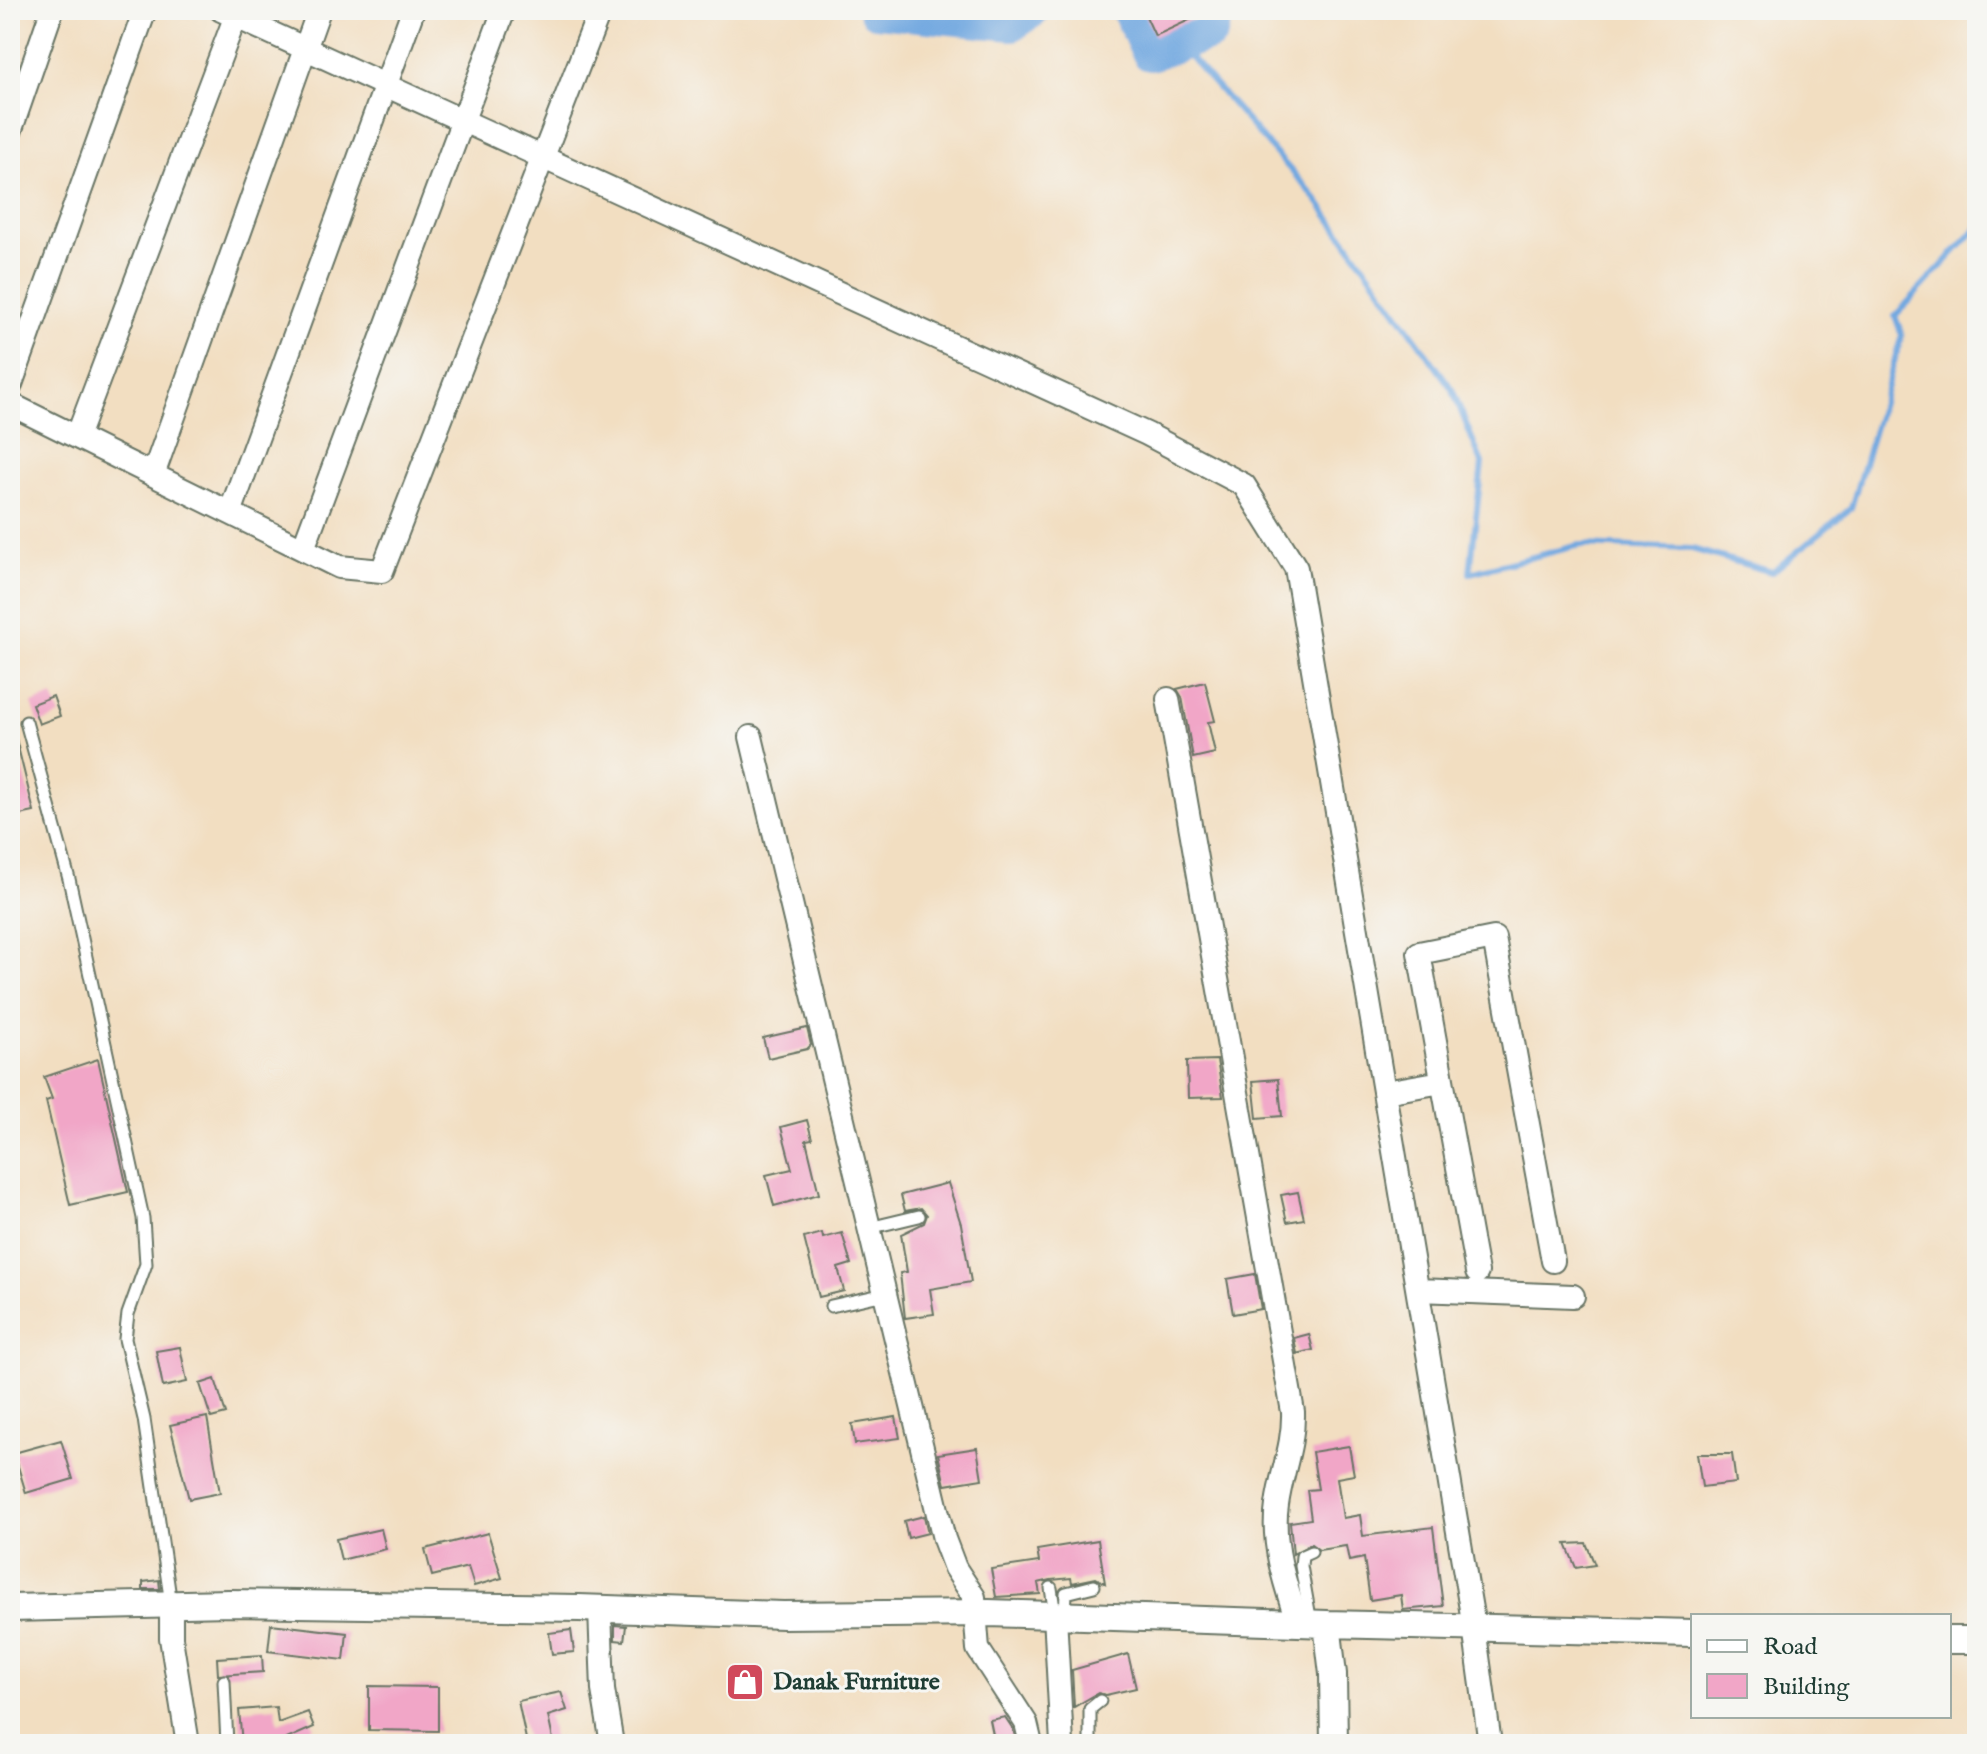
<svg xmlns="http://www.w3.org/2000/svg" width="1987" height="1754" viewBox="0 0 1987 1754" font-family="'IM FELL English',serif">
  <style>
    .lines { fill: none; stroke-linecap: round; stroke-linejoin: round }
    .stream { stroke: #72a8e0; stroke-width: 6 }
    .river { stroke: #72a8e0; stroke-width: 36 }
    .building { fill: #f1a6c7 }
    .service-casing { stroke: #697565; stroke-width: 15 }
    .minor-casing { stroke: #697565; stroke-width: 26 }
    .tertiary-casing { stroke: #697565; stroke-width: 30 }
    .service { stroke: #fff; stroke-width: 11 }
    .minor { stroke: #fff; stroke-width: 22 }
    .tertiary { stroke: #fff; stroke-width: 26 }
    .labels { text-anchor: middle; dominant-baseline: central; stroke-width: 6; stroke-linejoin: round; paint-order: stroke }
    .poi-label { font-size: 24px; font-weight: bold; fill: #1f3d34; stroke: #f6f6f2; text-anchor: start }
  </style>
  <rect width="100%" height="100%" fill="#f6f6f2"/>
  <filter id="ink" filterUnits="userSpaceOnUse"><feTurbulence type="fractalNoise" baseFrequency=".0125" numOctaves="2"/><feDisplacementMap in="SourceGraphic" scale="16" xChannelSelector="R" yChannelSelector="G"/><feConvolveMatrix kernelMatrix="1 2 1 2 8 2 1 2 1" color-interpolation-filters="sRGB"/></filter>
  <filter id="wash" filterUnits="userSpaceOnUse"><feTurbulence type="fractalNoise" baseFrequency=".006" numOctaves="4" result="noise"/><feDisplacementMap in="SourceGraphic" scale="32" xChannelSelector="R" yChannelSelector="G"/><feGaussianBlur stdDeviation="1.8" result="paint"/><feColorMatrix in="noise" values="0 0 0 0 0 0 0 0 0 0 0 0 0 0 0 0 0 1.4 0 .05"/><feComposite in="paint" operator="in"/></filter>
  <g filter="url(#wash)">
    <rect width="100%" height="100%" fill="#f2dec1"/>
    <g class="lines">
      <path class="stream" d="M 1178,43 L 1317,200 L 1452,389 L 1482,463 L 1470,573 L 1580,545 L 1692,549 L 1772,572 L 1851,508 L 1902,335 L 1895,316 L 1977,228"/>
      <path class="river" d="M 876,10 L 1013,23 L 1032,10
        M 1129,10 L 1150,53 L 1210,33 L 1216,10"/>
    </g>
    <g id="blocks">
      <path class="building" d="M 1143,10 L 1211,10 L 1155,36 Z
        M 1205,682 L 1215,721 L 1208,722 L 1215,753 L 1193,758 L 1182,697 L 1177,689 Z
        M 53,696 L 60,716 L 39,724 L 32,704 Z
        M 16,739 L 34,812 L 10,817 L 10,740 Z
        M 807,1028 L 811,1045 L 807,1049 L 768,1058 L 763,1038 Z
        M 98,1059 L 128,1192 L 70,1205 L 46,1101 L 52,1099 L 44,1077 Z
        M 1217,1060 L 1223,1097 L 1188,1098 L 1187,1061 Z
        M 1278,1079 L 1282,1116 L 1257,1118 L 1253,1081 Z
        M 807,1120 L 812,1139 L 806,1140 L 819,1194 L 774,1206 L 766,1175 L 792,1169 L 781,1127 Z
        M 948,1183 L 961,1224 L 971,1282 L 930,1289 L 934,1314 L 905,1318 L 900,1273 L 907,1272 L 901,1234 L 924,1223 L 927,1215 L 921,1208 L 905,1211 L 901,1195 Z
        M 1298,1192 L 1304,1219 L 1287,1222 L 1281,1195 Z
        M 822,1233 L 823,1238 L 842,1233 L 851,1264 L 838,1268 L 844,1291 L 819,1297 L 804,1238 Z
        M 1255,1274 L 1261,1309 L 1233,1314 L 1227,1279 Z
        M 1309,1334 L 1313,1350 L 1297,1354 L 1294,1338 Z
        M 180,1347 L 187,1382 L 163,1387 L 156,1351 Z
        M 215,1379 L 226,1414 L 211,1418 L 200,1384 Z
        M 207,1417 L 220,1493 L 189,1499 L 170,1425 Z
        M 896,1417 L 900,1438 L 855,1444 L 852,1424 Z
        M 61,1440 L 73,1479 L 26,1493 L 14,1453 Z
        M 1349,1446 L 1354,1475 L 1337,1478 L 1343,1518 L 1360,1515 L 1363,1536 L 1433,1527 L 1443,1606 L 1403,1610 L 1401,1595 L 1370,1600 L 1364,1558 L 1349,1561 L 1346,1546 L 1319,1550 L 1311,1544 L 1293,1554 L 1290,1522 L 1311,1519 L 1307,1490 L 1318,1489 L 1312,1452 Z
        M 977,1448 L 982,1479 L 945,1485 L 938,1454 Z
        M 1697,1454 L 1732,1454 L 1736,1483 L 1702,1487 Z
        M 924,1516 L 928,1533 L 908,1538 L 904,1521 Z
        M 381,1529 L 386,1549 L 341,1560 L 336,1539 Z
        M 488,1533 L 502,1578 L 474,1586 L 468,1567 L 432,1576 L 425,1549 Z
        M 1098,1540 L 1105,1583 L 1096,1578 L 1072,1583 L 1071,1578 L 1051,1580 L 1038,1583 L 1040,1594 L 996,1597 L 991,1569 L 1039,1562 L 1037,1550 Z
        M 1586,1543 L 1595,1565 L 1576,1568 L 1566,1544 Z
        M 159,1580 L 160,1589 L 143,1589 L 143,1582 Z
        M 271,1624 L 347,1633 L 344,1660 L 268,1651 Z
        M 615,1625 L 626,1626 L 624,1641 L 615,1640 Z
        M 571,1630 L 574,1652 L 552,1654 L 549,1633 Z
        M 1128,1654 L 1136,1688 L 1106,1695 L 1098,1693 L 1074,1707 L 1072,1670 Z
        M 262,1655 L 263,1672 L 218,1675 L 217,1658 Z
        M 369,1686 L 438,1687 L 438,1731 L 369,1730 Z
        M 561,1692 L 567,1710 L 548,1716 L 554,1744 L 527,1744 L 518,1701 Z
        M 276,1707 L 278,1723 L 308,1712 L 314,1727 L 280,1742 L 242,1744 L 239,1710 Z
        M 1005,1717 L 1013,1729 L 1017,1744 L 995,1744 L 990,1720 Z"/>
    </g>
  </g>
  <g filter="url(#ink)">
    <use href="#blocks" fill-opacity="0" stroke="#697565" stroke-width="2"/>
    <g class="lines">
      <defs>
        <path id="service" d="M 26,722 L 69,879 L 143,1218 L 146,1264 L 128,1314 L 125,1339 L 144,1419 L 171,1604
          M 869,1228 L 919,1216
          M 831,1306 L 885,1294
          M 1311,1552 L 1302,1556 L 1301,1566 L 1311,1623
          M 1051,1588 L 1055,1615
          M 1065,1615 L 1066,1593 L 1094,1586
          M 224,1681 L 227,1744
          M 1090,1744 L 1090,1709 L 1100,1701"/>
        <path id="minor" d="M 221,10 L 1147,434 L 1244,485 L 1296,568 L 1474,1627 L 1490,1744
          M 10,132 L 52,10
          M 10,387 L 145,10
          M 10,404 L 339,567 L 382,571 L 600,10
          M 77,437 L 238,10
          M 153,475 L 319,10
          M 230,513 L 413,10
          M 303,549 L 504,10
          M 1168,699 L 1293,1412 C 1294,1446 1281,1473 1277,1505 C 1271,1544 1286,1587 1298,1623
          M 751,737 L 944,1539 L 955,1568 L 974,1597 L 978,1649 L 1026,1723 L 1031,1744
          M 1385,1092 L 1442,1082
          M 1477,1272 L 1419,953 L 1494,938 L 1553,1261
          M 1418,1290 L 1573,1296
          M 171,1605 L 171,1638 L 188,1744
          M 600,1609 L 603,1690 L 612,1744
          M 1055,1615 L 1062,1744"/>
        <path id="tertiary" d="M 10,1608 L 229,1603 L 579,1608 L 783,1615 L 989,1613 L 1327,1624
          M 1949,1640 L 1977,1640
          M 1334,1744 L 1333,1674 L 1327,1624 L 1693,1633"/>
      </defs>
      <use href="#service" class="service-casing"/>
      <use href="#minor" class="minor-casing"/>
      <use href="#tertiary" class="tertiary-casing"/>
      <use href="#service" class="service"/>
      <use href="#minor" class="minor"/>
      <use href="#tertiary" class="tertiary"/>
    </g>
  </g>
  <defs>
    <symbol id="shop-square" viewBox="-11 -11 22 22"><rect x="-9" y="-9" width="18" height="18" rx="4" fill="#d1495b" stroke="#f6f6f2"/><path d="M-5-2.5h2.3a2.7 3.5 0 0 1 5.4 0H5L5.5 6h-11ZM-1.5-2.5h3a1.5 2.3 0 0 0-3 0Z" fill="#fff"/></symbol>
  </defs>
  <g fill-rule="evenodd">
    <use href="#shop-square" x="723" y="1660" width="44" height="44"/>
  </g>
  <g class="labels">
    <g class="poi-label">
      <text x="773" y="1682">Danak Furniture</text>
    </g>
  </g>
  <rect width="1987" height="1754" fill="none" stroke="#f6f6f2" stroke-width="40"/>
  <rect x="1691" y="1614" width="260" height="104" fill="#f6f6f2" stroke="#a0aca6" stroke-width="2"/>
  <rect x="1707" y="1640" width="40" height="12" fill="#ffffff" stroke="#a0aca6" stroke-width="2"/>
  <text x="1763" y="1654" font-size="24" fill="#1f3d34">Road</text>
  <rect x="1707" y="1674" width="40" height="24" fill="#f1a6c7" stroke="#a0aca6" stroke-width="2"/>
  <text x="1763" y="1694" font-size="24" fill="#1f3d34">Building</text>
</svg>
